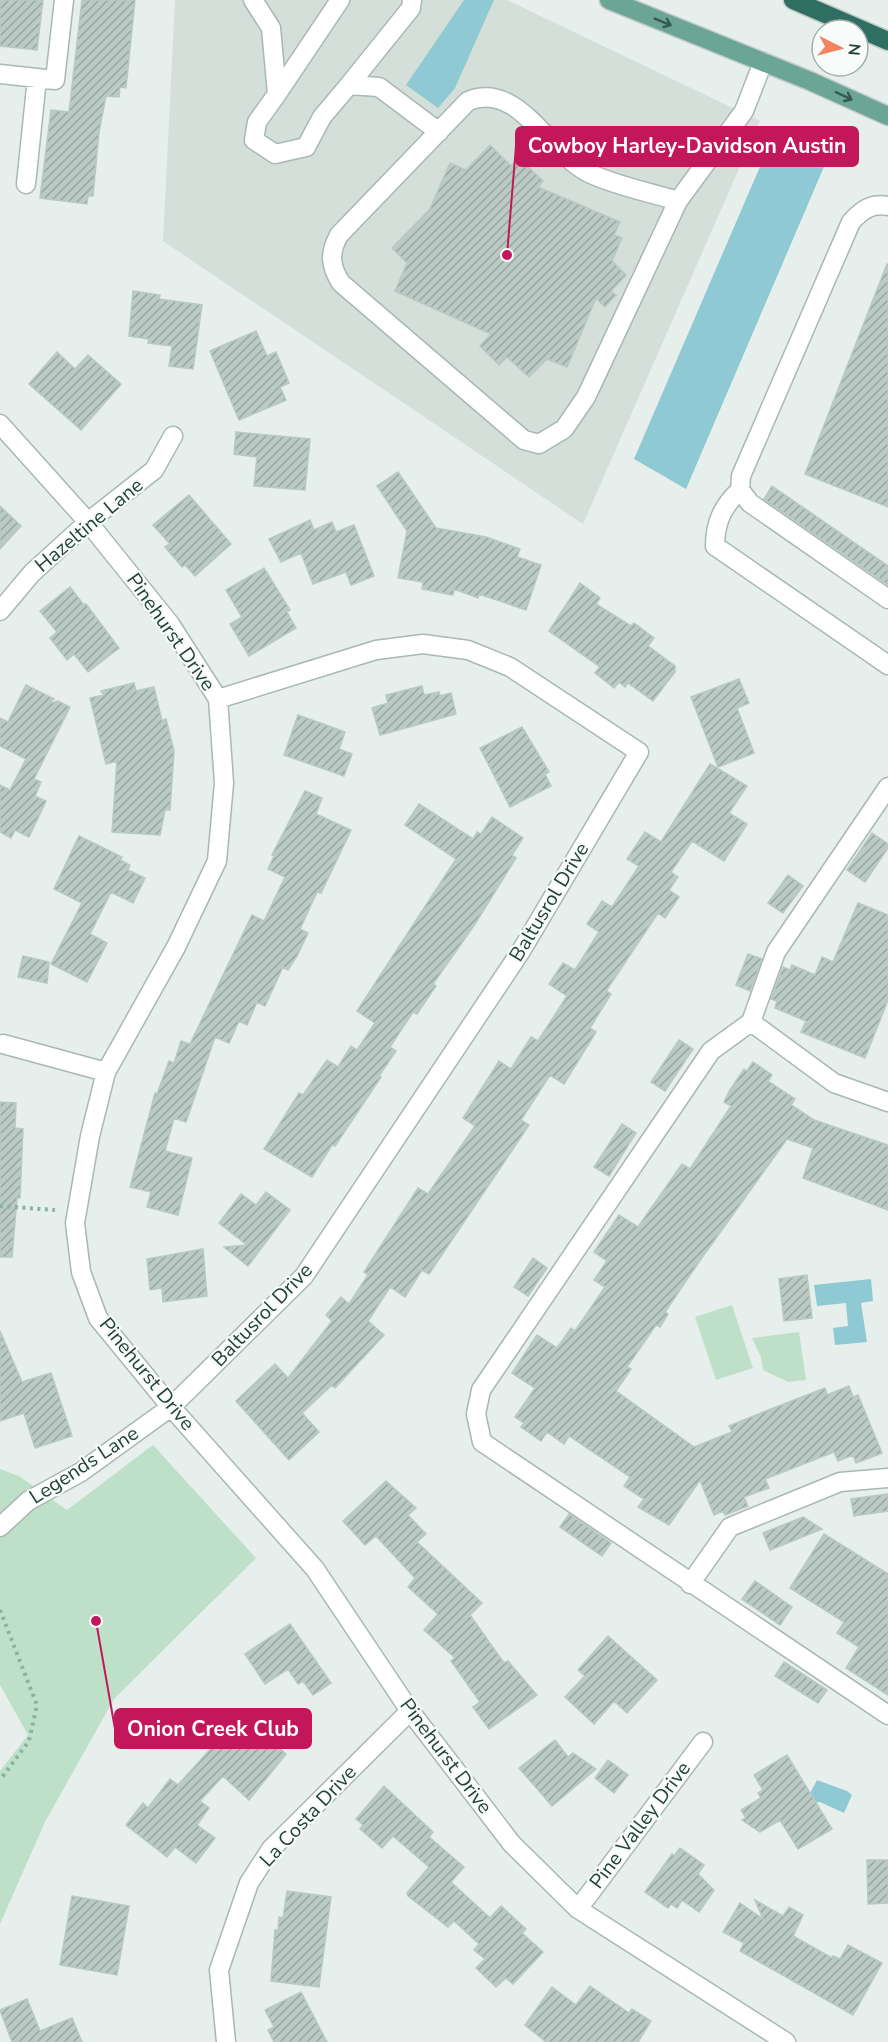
<svg xmlns="http://www.w3.org/2000/svg" width="888" height="2042" viewBox="0 0 888 2042" font-family="'Nunito Sans',sans-serif">
  <style>
    .built { fill: #d4dfda }
    .green { fill: #bfe0c8 }
    .water { fill: #8ec9d4 }
    .building { fill: url(#building-hatch); stroke: #b8c9c2; stroke-width: 1.5 }
    .lines { fill: none; stroke-linecap: round; stroke-linejoin: round }
    .minor-casing { stroke: #a8b8b2; stroke-width: 21 }
    .major-casing { stroke: #c2cac8; stroke-width: 21 }
    .highway-casing { stroke: #c2cac8; stroke-width: 21 }
    .path { stroke: #86b3a5; stroke-width: 4; stroke-dasharray: 3 4.5; stroke-linecap: butt }
    .minor { stroke: #fff; stroke-width: 18 }
    .major { stroke: #6aa596; stroke-width: 18 }
    .highway { stroke: #2f6f62; stroke-width: 18 }
    .oneway { stroke: #365b51 }
    .labels { text-anchor: middle; dominant-baseline: central; stroke-width: 4.5; stroke-linejoin: round; paint-order: stroke }
    .street-label { font-size: 20px; fill: #24423a; stroke: #f7fbf9 }
    .leader { fill: none; stroke: #c2185b; stroke-width: 2 }
    .callout-dot { fill: #c2185b; stroke: #f7fbf9; stroke-width: 2 }
    .callout { fill: #c2185b; stroke: #c2185b; stroke-width: 2 }
    .callout-label { font-size: 21px; text-anchor: middle; font-weight: bold; fill: #fff }
  </style>
  <defs>
    <pattern id="building-hatch" width="6" height="6" patternUnits="userSpaceOnUse" patternTransform="scale(1.5)"><rect width="6" height="6" fill="#bbcac4"/><path d="M-1 1l2-2M0 6l6-6M5 7l2-2" fill="none" stroke="#98a6a0"/></pattern>
  </defs>
  <rect width="100%" height="100%" fill="#e6efeb"/>
  <path class="built" d="M 175,0 L 507,0 L 760,121 L 583,524 L 163,241 Z"/>
  <path class="green" d="M 732,1305 L 753,1368 L 716,1380 L 695,1317 Z
    M 799,1332 L 806,1380 L 788,1382 L 763,1370 L 761,1357 L 752,1338 Z
    M 153,1445 L 256,1558 L 114,1699 L 45,1822 L 0,1924 L 0,1771 L 28,1735 L 0,1685 L 0,1469 L 19,1476 L 67,1510 Z"/>
  <path class="water" d="M 464,0 L 494,0 L 455,88 L 438,108 L 406,85 Z
    M 775,132 L 829,155 L 686,489 L 634,459 Z
    M 871,1279 L 873,1301 L 861,1303 L 867,1342 L 835,1345 L 833,1328 L 848,1326 L 846,1303 L 817,1306 L 814,1285 Z
    M 817,1780 L 847,1791 L 852,1795 L 844,1813 L 820,1802 L 811,1803 L 808,1797 Z"/>
  <path class="building" d="M 0,0 L 43,0 L 37,50 L 0,46 Z
    M 82,0 L 135,0 L 126,88 L 120,87 L 119,97 L 106,96 L 99,132 L 93,196 L 88,196 L 87,204 L 40,198 L 51,110 L 69,112 Z
    M 490,145 L 511,166 L 519,158 L 543,181 L 538,187 L 620,222 L 614,235 L 622,238 L 612,261 L 626,275 L 611,291 L 616,295 L 605,307 L 596,298 L 567,367 L 547,359 L 529,377 L 507,357 L 499,365 L 480,346 L 491,334 L 395,291 L 407,263 L 392,248 L 430,209 L 450,163 L 466,170 Z
    M 887,264 L 888,265 L 888,507 L 805,474 Z
    M 133,291 L 160,295 L 159,299 L 202,305 L 193,369 L 169,366 L 172,346 L 148,343 L 149,339 L 129,336 Z
    M 256,331 L 267,356 L 276,352 L 289,383 L 280,387 L 286,400 L 239,420 L 210,351 Z
    M 57,352 L 75,369 L 88,355 L 121,384 L 81,430 L 29,384 Z
    M 236,432 L 310,439 L 305,490 L 254,486 L 257,457 L 234,454 Z
    M 398,472 L 436,528 L 486,537 L 520,549 L 517,557 L 541,565 L 526,610 L 479,594 L 478,598 L 454,589 L 453,595 L 422,589 L 423,582 L 398,578 L 407,531 L 377,486 Z
    M 772,486 L 888,566 L 888,585 L 764,499 Z
    M 189,495 L 231,544 L 195,576 L 185,565 L 182,567 L 165,547 L 170,544 L 153,525 Z
    M 0,506 L 21,526 L 0,549 Z
    M 310,520 L 314,530 L 332,522 L 336,532 L 354,525 L 374,576 L 351,585 L 346,572 L 313,584 L 301,553 L 281,562 L 269,539 Z
    M 264,568 L 290,610 L 287,612 L 296,628 L 249,656 L 230,624 L 242,617 L 226,590 Z
    M 580,583 L 600,598 L 596,604 L 631,626 L 634,623 L 654,638 L 648,646 L 675,666 L 675,672 L 653,701 L 628,683 L 625,687 L 619,682 L 614,688 L 595,673 L 600,667 L 549,631 Z
    M 70,587 L 84,605 L 86,604 L 119,648 L 88,672 L 74,654 L 67,660 L 50,638 L 57,632 L 40,611 Z
    M 739,679 L 749,703 L 737,708 L 754,753 L 718,767 L 691,697 Z
    M 134,683 L 136,691 L 154,687 L 162,721 L 166,719 L 174,751 L 170,810 L 165,810 L 160,835 L 112,832 L 117,761 L 106,764 L 90,698 L 104,695 L 101,691 Z
    M 26,685 L 54,699 L 48,704 L 58,701 L 70,707 L 34,779 L 41,782 L 35,796 L 46,801 L 29,837 L 15,830 L 11,838 L 0,832 L 0,785 L 10,790 L 26,759 L 0,746 L 0,718 L 8,722 Z
    M 422,686 L 424,695 L 439,692 L 440,696 L 451,693 L 456,714 L 380,735 L 372,708 L 388,703 L 386,695 Z
    M 298,715 L 345,732 L 339,749 L 352,754 L 344,776 L 284,755 Z
    M 522,727 L 549,772 L 545,774 L 551,786 L 510,807 L 480,748 Z
    M 710,764 L 747,786 L 729,813 L 747,824 L 724,861 L 692,841 L 671,872 L 678,877 L 669,890 L 679,897 L 665,918 L 658,913 L 606,991 L 611,994 L 590,1028 L 596,1032 L 564,1084 L 550,1075 L 521,1120 L 529,1125 L 429,1274 L 422,1270 L 405,1297 L 390,1287 L 368,1321 L 384,1335 L 335,1388 L 332,1385 L 302,1413 L 319,1432 L 289,1460 L 236,1401 L 275,1364 L 288,1378 L 332,1321 L 326,1315 L 341,1297 L 349,1304 L 368,1275 L 364,1272 L 418,1188 L 428,1194 L 475,1126 L 463,1118 L 499,1061 L 511,1069 L 531,1037 L 538,1041 L 567,996 L 549,984 L 563,963 L 575,970 L 599,932 L 587,924 L 602,901 L 612,907 L 639,866 L 627,859 L 645,832 L 661,842 Z
    M 305,791 L 322,798 L 316,814 L 351,830 L 321,893 L 317,892 L 300,929 L 308,933 L 297,956 L 288,970 L 283,967 L 265,1006 L 257,1002 L 247,1025 L 239,1021 L 229,1043 L 215,1037 L 186,1122 L 174,1118 L 165,1151 L 192,1158 L 178,1215 L 147,1207 L 151,1192 L 130,1187 L 155,1093 L 157,1094 L 169,1061 L 174,1063 L 181,1041 L 190,1044 L 252,915 L 264,921 L 285,877 L 268,869 L 274,856 L 272,855 Z
    M 419,804 L 473,839 L 477,832 L 481,834 L 492,817 L 523,838 L 512,855 L 516,858 L 475,924 L 433,984 L 436,986 L 417,1014 L 413,1012 L 390,1047 L 396,1051 L 379,1076 L 381,1077 L 335,1146 L 332,1145 L 312,1177 L 264,1149 L 299,1093 L 303,1095 L 327,1060 L 338,1067 L 351,1046 L 357,1050 L 375,1023 L 357,1011 L 456,859 L 405,825 Z
    M 872,833 L 888,844 L 888,848 L 865,882 L 847,870 Z
    M 79,836 L 122,857 L 120,860 L 130,865 L 128,870 L 145,878 L 133,903 L 111,892 L 90,934 L 107,943 L 87,982 L 51,964 L 82,903 L 54,889 Z
    M 788,875 L 803,886 L 783,913 L 768,903 Z
    M 858,903 L 888,915 L 888,1000 L 865,1058 L 801,1032 L 806,1021 L 775,1008 L 777,1001 L 771,999 L 783,967 L 790,970 L 792,965 L 815,975 L 822,957 L 833,962 Z
    M 748,954 L 762,959 L 750,991 L 736,985 Z
    M 23,956 L 49,962 L 47,983 L 18,977 Z
    M 679,1040 L 693,1049 L 665,1091 L 651,1082 Z
    M 753,1062 L 772,1075 L 768,1081 L 795,1099 L 791,1105 L 814,1120 L 888,1145 L 888,1210 L 803,1178 L 813,1148 L 787,1139 L 701,1259 L 665,1312 L 668,1314 L 660,1327 L 656,1325 L 627,1367 L 631,1369 L 616,1391 L 694,1447 L 732,1432 L 729,1426 L 771,1409 L 825,1388 L 827,1395 L 849,1386 L 853,1397 L 858,1395 L 882,1453 L 856,1463 L 853,1455 L 838,1461 L 834,1452 L 806,1463 L 765,1479 L 769,1488 L 744,1497 L 748,1506 L 725,1515 L 723,1511 L 714,1515 L 700,1480 L 669,1525 L 638,1507 L 644,1499 L 624,1486 L 630,1477 L 569,1436 L 564,1444 L 547,1432 L 541,1441 L 521,1427 L 524,1423 L 515,1417 L 535,1388 L 512,1373 L 537,1335 L 557,1348 L 571,1328 L 575,1331 L 605,1287 L 594,1280 L 607,1261 L 594,1252 L 619,1215 L 638,1227 L 682,1164 L 690,1169 L 731,1106 L 724,1102 L 730,1090 L 744,1069 L 747,1071 Z
    M 0,1102 L 16,1103 L 15,1128 L 23,1129 L 20,1198 L 17,1198 L 12,1257 L 0,1257 Z
    M 622,1124 L 636,1133 L 609,1176 L 594,1167 Z
    M 266,1192 L 290,1210 L 248,1266 L 224,1247 L 247,1245 L 219,1223 L 241,1194 L 256,1205 Z
    M 203,1249 L 207,1296 L 163,1302 L 162,1288 L 150,1290 L 147,1259 Z
    M 533,1258 L 547,1268 L 528,1296 L 514,1287 Z
    M 807,1275 L 812,1318 L 784,1321 L 779,1279 Z
    M 0,1331 L 22,1382 L 51,1373 L 72,1436 L 35,1448 L 24,1413 L 0,1421 Z
    M 386,1481 L 416,1508 L 408,1515 L 426,1534 L 417,1542 L 482,1603 L 470,1615 L 504,1663 L 508,1661 L 537,1695 L 489,1729 L 473,1707 L 480,1702 L 451,1661 L 455,1658 L 424,1630 L 438,1614 L 408,1587 L 415,1578 L 376,1536 L 365,1545 L 343,1521 Z
    M 888,1494 L 888,1511 L 854,1516 L 851,1499 Z
    M 569,1514 L 611,1543 L 602,1556 L 560,1527 Z
    M 803,1517 L 822,1529 L 770,1550 L 763,1533 Z
    M 824,1534 L 888,1574 L 888,1695 L 846,1668 L 859,1647 L 837,1633 L 844,1622 L 790,1588 Z
    M 755,1581 L 792,1607 L 780,1625 L 742,1599 Z
    M 290,1624 L 331,1683 L 313,1695 L 303,1681 L 298,1684 L 288,1669 L 265,1684 L 245,1654 Z
    M 608,1636 L 657,1680 L 627,1713 L 614,1701 L 594,1724 L 565,1697 L 585,1676 L 578,1670 Z
    M 784,1662 L 827,1690 L 818,1703 L 775,1676 Z
    M 253,1724 L 286,1754 L 249,1800 L 223,1776 L 200,1801 L 209,1808 L 197,1825 L 215,1838 L 196,1863 L 175,1847 L 167,1857 L 126,1825 L 143,1803 L 148,1808 L 170,1779 L 178,1785 L 222,1736 L 233,1746 Z
    M 555,1740 L 568,1757 L 573,1753 L 596,1769 L 552,1806 L 519,1768 Z
    M 787,1755 L 832,1829 L 798,1849 L 780,1820 L 760,1832 L 742,1820 L 746,1818 L 741,1810 L 761,1798 L 758,1793 L 763,1790 L 754,1775 Z
    M 608,1760 L 628,1775 L 614,1793 L 595,1778 Z
    M 384,1786 L 433,1832 L 429,1837 L 464,1867 L 451,1882 L 490,1918 L 501,1906 L 526,1929 L 522,1933 L 543,1952 L 513,1984 L 506,1978 L 496,1987 L 476,1968 L 485,1959 L 474,1950 L 479,1944 L 454,1921 L 448,1927 L 408,1896 L 407,1893 L 429,1867 L 393,1836 L 382,1848 L 360,1829 L 363,1825 L 356,1819 Z
    M 680,1848 L 704,1865 L 698,1874 L 714,1890 L 699,1912 L 682,1900 L 677,1908 L 671,1904 L 668,1908 L 645,1892 L 672,1854 L 674,1856 Z
    M 867,1860 L 888,1860 L 888,1903 L 868,1904 Z
    M 287,1891 L 331,1897 L 319,1987 L 271,1981 L 275,1930 L 278,1930 L 279,1917 L 283,1918 Z
    M 72,1896 L 129,1906 L 117,1975 L 60,1965 Z
    M 755,1900 L 783,1916 L 789,1907 L 803,1915 L 793,1936 L 832,1958 L 833,1956 L 840,1959 L 848,1945 L 882,1963 L 853,2015 L 740,1951 L 744,1943 L 723,1932 L 740,1903 L 763,1919 Z
    M 590,1986 L 629,2013 L 632,2009 L 651,2021 L 638,2042 L 546,2042 L 525,2025 L 552,1987 L 576,2005 Z
    M 301,1992 L 327,2042 L 274,2042 L 268,2030 L 274,2027 L 265,2010 Z
    M 27,1999 L 40,2031 L 72,2018 L 82,2042 L 12,2042 L 0,2010 Z"/>
  <g class="lines">
    <defs>
      <path id="minor" d="M 253,0 L 271,28 L 277,94 L 257,122 L 254,140 L 275,154 L 306,147 L 322,117 L 349,85 L 379,87 L 439,132
        M 0,74 L 55,80 L 64,0
        M 349,85 L 411,8 L 412,0
        M 277,94 L 340,0
        M 26,184 L 37,78
        M 678,201 L 586,397 L 564,429 L 539,444 L 524,440 L 341,283 C 330,266 329,253 339,235 L 468,101 C 519,80 549,154 589,173 C 616,186 649,192 678,201 L 744,111 L 763,62
        M 888,206 C 871,203 862,210 851,222 L 741,476 L 740,490 L 750,503 L 888,599
        M 0,424 L 88,522 L 170,624 L 218,699 L 224,783 L 217,861 L 176,947 L 106,1072 L 90,1136 L 75,1223 L 81,1272 L 98,1318 L 171,1407 L 315,1569 L 410,1711 L 512,1844 L 578,1909 L 786,2042
        M 740,490 C 723,506 715,522 715,546 L 888,665
        M 0,611 L 32,573 L 88,522 L 154,470 L 173,436
        M 888,787 L 776,952 L 751,1022 L 834,1083 L 888,1102
        M 751,1022 L 711,1051 L 481,1390 L 476,1414 L 482,1442 L 888,1715
        M 3,1044 L 106,1072
        M 0,1527 L 28,1501 L 81,1472 L 171,1407 L 304,1276 L 521,951 L 639,752 L 510,667 L 468,650 L 423,644 L 376,650 L 218,699
        M 690,1584 L 730,1527 L 840,1482 L 888,1478
        M 578,1909 L 703,1742
        M 226,2042 L 219,1970 L 249,1883 L 271,1849 L 410,1711"/>
      <path id="major" d="M 609,0 L 810,81 L 888,116"/>
      <path id="highway" d="M 793,0 L 888,41"/>
    </defs>
    <use href="#minor" class="minor-casing"/>
    <use href="#major" class="major-casing"/>
    <use href="#highway" class="highway-casing"/>
    <path class="path" d="M 0,1206 L 55,1210
      M 0,1610 L 37,1705 L 29,1741 L 0,1780"/>
    <use href="#minor" class="minor"/>
    <use href="#major" class="major"/>
    <use href="#highway" class="highway"/>
  </g>
  <defs><path id="oneway-shaft" d="M-6 0H5M1.5-3L5.5 0L1.5 3" fill="none" stroke-width="1.6" stroke-linecap="round" stroke-linejoin="round" transform="scale(1.5)"/></defs>
  <g class="oneway">
    <use href="#oneway-shaft" transform="translate(663 22) rotate(22)"/>
    <use href="#oneway-shaft" transform="translate(844 96) rotate(25)"/>
  </g>
  <g class="labels">
    <g class="street-label">
      <text transform="translate(89 525) rotate(-40)">Hazeltine Lane</text>
      <text transform="translate(171 632) rotate(55)">Pinehurst Drive</text>
      <text transform="translate(549 902) rotate(-59)">Baltusrol Drive</text>
      <text transform="translate(262 1315) rotate(-46)">Baltusrol Drive</text>
      <text transform="translate(147 1374) rotate(51)">Pinehurst Drive</text>
      <text transform="translate(84 1465) rotate(-33)">Legends Lane</text>
      <text transform="translate(446 1756) rotate(53)">Pinehurst Drive</text>
      <text transform="translate(308 1816) rotate(-47)">La Costa Drive</text>
      <text transform="translate(640 1825) rotate(-53)">Pine Valley Drive</text>
    </g>
  </g>
  <path class="leader" d="M507 255L516 146M96 1621L115 1729"/>
  <g class="callout-dot">
    <circle cx="507" cy="255" r="6"/>
    <circle cx="96" cy="1621" r="6"/>
  </g>
  <g class="callout">
    <rect x="516" y="127" width="342" height="39" rx="6"/>
    <rect x="115" y="1709" width="196" height="39" rx="6"/>
  </g>
  <g class="callout-label">
    <text x="687" y="153">Cowboy Harley-Davidson Austin</text>
    <text x="213" y="1736">Onion Creek Club</text>
  </g>
  <g transform="translate(840 48) rotate(96)"><circle r="28" fill="#f7fbf9" stroke="#a3b1ad" stroke-width="1.5"/>
  <path d="M0-4.5L10 22L0 15L-10 22Z" fill="#f4845f"/>
  <text y="-9" font-size="16" font-weight="bold" text-anchor="middle" fill="#24423a">N</text>
  </g>
</svg>
